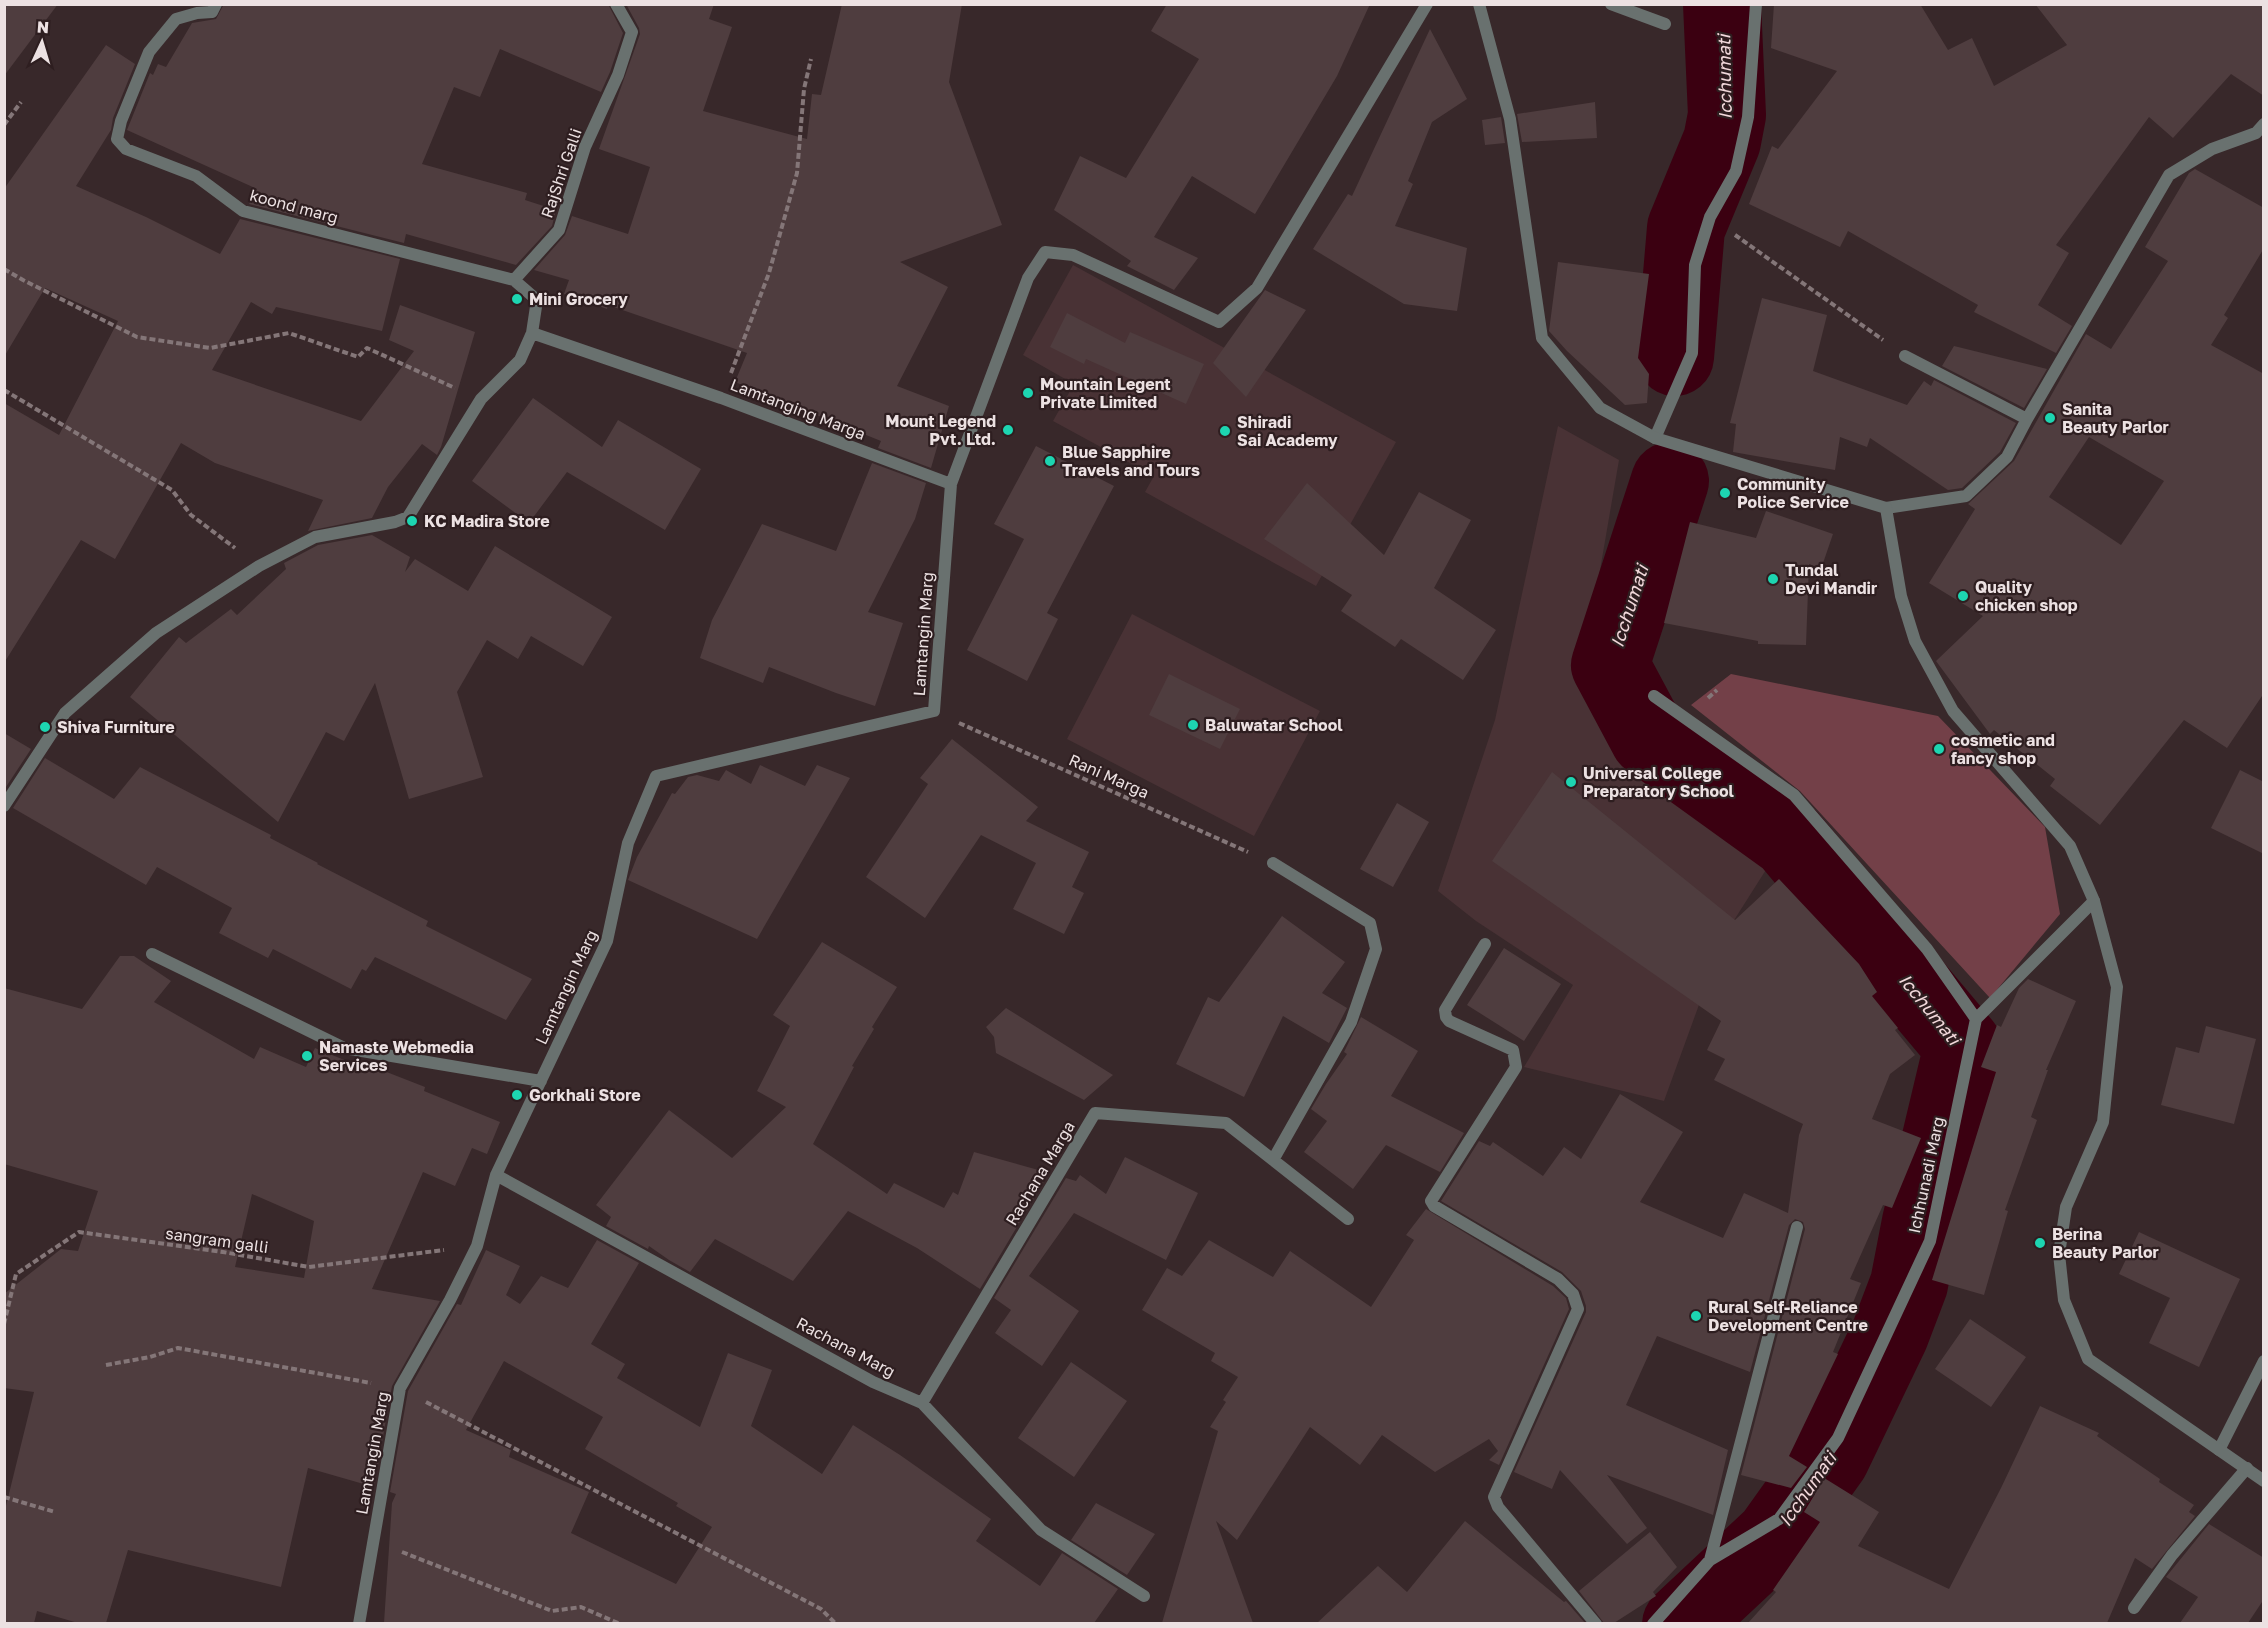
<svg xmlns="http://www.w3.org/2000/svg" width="2268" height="1628" viewBox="0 0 2268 1628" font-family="'Golos Text',sans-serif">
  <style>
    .built { fill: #493235 }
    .green { fill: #734048 }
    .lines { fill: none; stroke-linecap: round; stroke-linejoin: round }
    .river { stroke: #3b0011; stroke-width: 78 }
    .building { fill: #4f3d3f; fill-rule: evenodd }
    .path { stroke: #847678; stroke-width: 4; stroke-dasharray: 6 3; stroke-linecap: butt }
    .service { stroke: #69716f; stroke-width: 12 }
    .minor { stroke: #69716f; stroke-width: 12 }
    .tertiary { stroke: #69716f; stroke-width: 12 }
    .poi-dot { fill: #1dd5b1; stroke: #2e1e20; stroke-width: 2 }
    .labels { text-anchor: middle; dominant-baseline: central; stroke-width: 4.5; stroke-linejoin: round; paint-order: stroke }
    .street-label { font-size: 16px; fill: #ece1e2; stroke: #2e1e20 }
    .poi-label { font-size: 16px; font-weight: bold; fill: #ece1e2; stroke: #2e1e20; text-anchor: start }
    .water-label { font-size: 18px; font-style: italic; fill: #f2d8db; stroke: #2e1e20 }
  </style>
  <rect width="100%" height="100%" fill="#38282a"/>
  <path class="built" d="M 1073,265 L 1396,442 L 1316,586 L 1145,492 L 1154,476 L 1053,421 L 1074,384 L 1023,355 Z
    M 1558,426 L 1619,460 L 1585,657 L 1589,693 L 1608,741 L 1729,824 L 1769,865 L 1724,936 L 1664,1101 L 1524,1067 L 1573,985 L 1476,921 L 1438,891 L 1495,720 Z
    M 1132,614 L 1320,711 L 1254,836 L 1067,739 Z"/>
  <path class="green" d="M 1731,674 L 1938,716 L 2045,827 L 2060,914 L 1990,998 L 1800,791 L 1691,705 Z"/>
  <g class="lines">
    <path class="river" d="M 1675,357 L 1686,228 L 1722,141 L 1727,115 L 1722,4
      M 1670,481 L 1610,665 L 1649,738 L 1789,839 L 1963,1046 L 1921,1222 L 1909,1284 L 1890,1334 L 1831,1457 L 1774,1537 L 1681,1624"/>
  </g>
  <path class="building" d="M 4,4 L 58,4 L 4,76 Z
    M 224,4 L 608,4 L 623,33 L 610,72 L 601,92 L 500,49 L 480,97 L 454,87 L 422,164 L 527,193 L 525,200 L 556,210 L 552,226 L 516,265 L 406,234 L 404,243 L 249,204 L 257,189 L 127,130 L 150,73 L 153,75 L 158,64 L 166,67 L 192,23 L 216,19 Z
    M 626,4 L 714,4 L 709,19 L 732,27 L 703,111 L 807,139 L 812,94 L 821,95 L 842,4 L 962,4 L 949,82 L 1002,225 L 900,262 L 948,287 L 897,386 L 949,406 L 931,468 L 878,448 L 881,441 L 735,382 L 747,353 L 608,305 L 607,309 L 564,294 L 569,280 L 534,270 L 565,235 L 572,216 L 628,234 L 650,167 L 599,149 L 640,34 L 639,28 Z
    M 1167,4 L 1370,4 L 1337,76 L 1255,214 L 1192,176 L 1154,237 L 1198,258 L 1174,290 L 1127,266 L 1131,261 L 1054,210 L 1080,156 L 1126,178 L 1199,59 L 1151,31 Z
    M 1774,4 L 1920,4 L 1948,50 L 1972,38 L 1994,86 L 2067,45 L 2035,4 L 2264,4 L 2264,96 L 2231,74 L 2173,138 L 2149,117 L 2056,245 L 2069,253 L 2038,305 L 2072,326 L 2056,353 L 1974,312 L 1978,305 L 1848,231 L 1840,247 L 1749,204 L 1772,146 L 1778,149 L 1837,71 L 1771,48 Z
    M 1430,29 L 1467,99 L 1432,122 L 1408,181 L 1413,184 L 1395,226 L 1467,248 L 1457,311 L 1404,304 L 1313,249 L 1348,194 L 1352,196 Z
    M 106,45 L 135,64 L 113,118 L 111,130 L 76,186 L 146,217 L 220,254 L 240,219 L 400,259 L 382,331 L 276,307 L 272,314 L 251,302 L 212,370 L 361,421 L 414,351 L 389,340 L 400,305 L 475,332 L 441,447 L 437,455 L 422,444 L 388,487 L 372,518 L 308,531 L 323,500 L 215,463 L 181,443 L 115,559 L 81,540 L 4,663 L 4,403 L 59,435 L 118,321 L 45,288 L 4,357 L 4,189 Z
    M 1595,102 L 1597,138 L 1522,142 L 1517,114 Z
    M 1501,117 L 1505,143 L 1485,145 L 1482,120 Z
    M 2195,169 L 2264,208 L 2264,248 L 2224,315 L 2228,318 L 2211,345 L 2264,374 L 2264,693 L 2227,748 L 2184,720 L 2100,825 L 2050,786 L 2055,779 L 1994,730 L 1990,734 L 1936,661 L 1983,616 L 1929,583 L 1975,509 L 1968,504 L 2014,461 L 2086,334 L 2111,349 L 2168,261 L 2145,247 L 2189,173 ZM 2089,437 L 2164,481 L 2121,545 L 2049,497 Z
    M 1558,262 L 1649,274 L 1638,358 L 1649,374 L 1647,403 L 1625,405 L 1567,351 L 1549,331 Z
    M 1265,290 L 1306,310 L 1246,397 L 1213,363 Z
    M 1762,298 L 1827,315 L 1813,371 L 1907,405 L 1924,381 L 1931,386 L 1934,380 L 2016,423 L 2000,452 L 1962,488 L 1948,490 L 1870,438 L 1867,447 L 1840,437 L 1835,470 L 1733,452 L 1736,424 L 1730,423 Z
    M 1067,313 L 1125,343 L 1130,332 L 1204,364 L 1186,404 L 1086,359 L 1084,364 L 1050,347 Z
    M 1954,346 L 2047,369 L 2024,408 L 1942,366 Z
    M 533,398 L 602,447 L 618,420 L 701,469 L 665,530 L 567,472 L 529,523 L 472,481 Z
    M 1036,446 L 1114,486 L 1047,613 L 1058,619 L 1027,681 L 967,650 L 1024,539 L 994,524 Z
    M 872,463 L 926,483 L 915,519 L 868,612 L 903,623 L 875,706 L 836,693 L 769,667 L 763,683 L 700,658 L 712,620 L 762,524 L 836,551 Z
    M 1307,483 L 1384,555 L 1419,492 L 1471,520 L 1434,588 L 1496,630 L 1463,680 L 1401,639 L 1395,647 L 1341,611 L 1352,595 L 1264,539 Z
    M 1766,511 L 1833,534 L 1821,569 L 1809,564 L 1806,645 L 1758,644 L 1758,641 L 1664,623 L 1690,522 L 1756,538 Z
    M 372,535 L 410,557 L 405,572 L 415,559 L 468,591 L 495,546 L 612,617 L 583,666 L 531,636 L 518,659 L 487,640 L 457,692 L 483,777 L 409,799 L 375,683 L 344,741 L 326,732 L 278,822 L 130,697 L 179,637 L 186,643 L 231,609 L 237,615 L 286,569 L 284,563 L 318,545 Z
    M 1169,674 L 1240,709 L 1220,749 L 1149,715 Z
    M 4,733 L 31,749 L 4,790 Z
    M 952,739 L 1038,807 L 1026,821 L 1089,852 L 1072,887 L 1084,893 L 1064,934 L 1013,909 L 1036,863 L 981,835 L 925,918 L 866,877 L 928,784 L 920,778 Z
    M 45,758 L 114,799 L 140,767 L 271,835 L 270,838 L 318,863 L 317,864 L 428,921 L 426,926 L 532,979 L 506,1020 L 375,957 L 366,971 L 362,969 L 351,989 L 273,949 L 268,958 L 219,933 L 232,908 L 157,867 L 146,885 L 13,808 Z
    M 760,765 L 805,786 L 817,765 L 850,778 L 757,939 L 628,880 L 637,857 L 672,793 L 675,794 L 688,777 L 697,775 L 719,781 L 726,770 L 751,784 Z
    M 2240,770 L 2264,782 L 2264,854 L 2211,828 Z
    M 1552,772 L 1735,920 L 1779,879 L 1859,964 L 1877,992 L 1872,996 L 1898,1028 L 1895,1030 L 1915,1055 L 1890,1074 L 1872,1119 L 1921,1138 L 1892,1208 L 1883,1205 L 1850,1279 L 1861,1283 L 1833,1352 L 1838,1354 L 1789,1456 L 1807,1467 L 1791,1488 L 1741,1475 L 1805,1229 L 1803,1222 L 1795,1219 L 1789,1225 L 1750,1372 L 1657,1336 L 1626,1405 L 1728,1450 L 1713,1515 L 1607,1475 L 1647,1528 L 1627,1544 L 1560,1470 L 1552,1489 L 1514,1472 L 1586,1312 L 1586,1306 L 1581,1291 L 1562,1272 L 1441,1201 L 1479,1141 L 1490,1146 L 1493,1142 L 1543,1176 L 1564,1147 L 1581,1159 L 1620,1094 L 1683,1132 L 1640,1202 L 1723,1238 L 1744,1193 L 1788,1213 L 1799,1135 L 1803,1124 L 1714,1080 L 1725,1059 L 1707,1050 L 1721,1021 L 1492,861 Z
    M 1397,803 L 1429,822 L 1393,887 L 1360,869 Z
    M 1282,916 L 1345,962 L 1322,993 L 1347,1008 L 1329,1043 L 1283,1016 L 1244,1097 L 1176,1064 L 1208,997 L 1219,1002 Z
    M 822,942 L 897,987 L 872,1027 L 874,1029 L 852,1066 L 854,1067 L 813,1144 L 887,1194 L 894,1183 L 944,1208 L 953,1192 L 958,1195 L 974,1152 L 1049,1173 L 980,1289 L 917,1248 L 848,1211 L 793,1281 L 715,1239 L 690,1272 L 669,1260 L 649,1246 L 648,1249 L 606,1226 L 611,1217 L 596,1205 L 669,1110 L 732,1158 L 786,1107 L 757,1091 L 790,1026 L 773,1015 Z
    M 1504,948 L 1561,984 L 1524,1041 L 1467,1005 Z
    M 120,956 L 134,956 L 171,981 L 154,1002 L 254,1059 L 260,1047 L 306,1067 L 315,1048 L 359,1066 L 361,1062 L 425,1087 L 424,1091 L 500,1122 L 487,1154 L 472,1148 L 455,1186 L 423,1172 L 372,1289 L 440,1301 L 392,1386 L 374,1487 L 308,1468 L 281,1587 L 128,1550 L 106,1623 L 78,1623 L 37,1611 L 34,1623 L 4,1623 L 4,1514 L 34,1392 L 4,1388 L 4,1294 L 61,1249 L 78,1251 L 98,1191 L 4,1164 L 4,988 L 82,1009 ZM 252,1194 L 314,1221 L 304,1278 L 235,1267 Z
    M 2028,979 L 2076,1001 L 2046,1070 L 2048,1070 L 2031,1117 L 2037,1120 L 2005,1210 L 2008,1211 L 1984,1295 L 1932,1280 L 1996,1072 L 1981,1067 L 1997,1025 L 2001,1027 L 2019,988 Z
    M 1006,1008 L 1113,1075 L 1084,1100 L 996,1053 L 994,1037 L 986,1027 Z
    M 1361,1017 L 1418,1051 L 1391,1096 L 1464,1133 L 1440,1172 L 1386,1145 L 1353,1189 L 1304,1152 L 1327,1121 L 1311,1109 L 1326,1084 L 1347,1054 L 1344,1052 Z
    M 2206,1026 L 2256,1039 L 2234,1124 L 2161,1105 L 2176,1047 L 2199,1053 Z
    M 1125,1157 L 1198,1193 L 1166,1260 L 1074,1213 L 1029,1276 L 1079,1311 L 1042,1366 L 995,1333 L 1011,1310 L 994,1298 L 1066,1178 L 1076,1181 L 1080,1175 L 1106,1194 Z
    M 1426,1209 L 1553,1286 L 1566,1298 L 1569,1309 L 1499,1465 L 1489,1460 L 1498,1451 L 1489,1439 L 1435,1472 L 1382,1435 L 1360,1465 L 1310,1427 L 1237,1540 L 1216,1521 L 1253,1623 L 1162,1623 L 1218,1431 L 1210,1427 L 1226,1402 L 1223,1400 L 1238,1377 L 1211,1361 L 1215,1353 L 1142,1310 L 1167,1268 L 1182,1276 L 1209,1240 L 1273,1277 L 1290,1251 L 1371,1307 L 1414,1240 L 1406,1235 Z
    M 2139,1232 L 2240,1279 L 2199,1367 L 2149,1343 L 2170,1298 L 2119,1274 Z
    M 597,1240 L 639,1263 L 591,1344 L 625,1364 L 617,1378 L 700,1427 L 728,1353 L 772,1370 L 751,1426 L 822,1474 L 853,1425 L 900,1455 L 991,1519 L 976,1541 L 1040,1586 L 1062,1553 L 1118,1589 L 1094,1623 L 384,1623 L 392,1503 L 396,1494 L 390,1492 L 408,1391 L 457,1304 L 461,1305 L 486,1250 L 520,1266 L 506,1295 L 520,1304 L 541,1276 L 568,1288 ZM 504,1361 L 603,1417 L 585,1449 L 678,1503 L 676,1506 L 712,1527 L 676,1584 L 571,1533 L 589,1492 L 509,1457 L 511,1450 L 466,1430 Z
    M 1970,1319 L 2026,1357 L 1991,1407 L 1935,1369 Z
    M 1071,1362 L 1127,1401 L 1074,1477 L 1018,1438 Z
    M 2040,1406 L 2099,1433 L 2097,1436 L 2160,1479 L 2159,1482 L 2194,1505 L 2189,1512 L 2195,1516 L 2152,1569 L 2135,1558 L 2107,1623 L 1748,1623 L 1776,1592 L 1773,1590 L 1820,1522 L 1804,1512 L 1815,1494 L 1809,1492 L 1821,1476 L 1879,1512 L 1858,1546 L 1949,1589 L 2001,1488 Z
    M 1096,1503 L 1155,1534 L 1127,1575 L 1071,1540 Z
    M 1465,1521 L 1564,1602 L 1566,1601 L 1585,1623 L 1317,1623 L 1378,1566 L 1407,1592 Z
    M 2209,1524 L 2264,1558 L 2264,1599 L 2248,1623 L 2180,1623 L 2198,1597 L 2166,1577 Z
    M 1650,1532 L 1677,1567 L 1653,1592 L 1656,1596 L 1614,1623 L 1604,1623 L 1579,1591 Z"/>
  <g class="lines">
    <path class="path" d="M 4,125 L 21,102
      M 1735,235 L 1883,340
      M 4,269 L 23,280 L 137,337 L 210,348 L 289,333 L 358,357 L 367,348 L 455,388
      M 731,373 L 769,273 L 797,173 L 804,89 L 811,59
      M 4,390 L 172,490 L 191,515 L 235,548
      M 1708,698 L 1717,690
      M 959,723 L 1248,852
      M 4,1324 L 16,1274 L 79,1232 L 223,1252 L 309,1267 L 444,1250
      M 106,1365 L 150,1357 L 178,1348 L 371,1383
      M 426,1402 L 821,1609 L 836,1624
      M 4,1497 L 55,1512
      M 402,1552 L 552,1611 L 581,1607 L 620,1624"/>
    <path class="service" d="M 1611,4 L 1665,24"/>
    <path class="minor" d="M 216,4 L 212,12 L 197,13 L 176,19 L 149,52 L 121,121 L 117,139 L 126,149 L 196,176 L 243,211 L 514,280
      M 532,333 L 721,398 L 951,484
      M 1905,356 L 2027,419
      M 1655,438 L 1692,353 L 1695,265 L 1710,217 L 1736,171 L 1748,117 L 1756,4
      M 1886,508 L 1966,496 L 2007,457 L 2027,419 L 2169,175 L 2212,149 L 2256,133 L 2264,124
      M 1654,696 L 1794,795 L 1927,949 L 1976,1019
      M 4,806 L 65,713 L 156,633 L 259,566 L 315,537 L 395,522 L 408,517 L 481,399 L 520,360 L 532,333 L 537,300 L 514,280 L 559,230 L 585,147 L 618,75 L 632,32 L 616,4
      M 1485,944 L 1445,1010 L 1446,1017 L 1449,1021 L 1513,1050 L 1516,1067 L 1431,1201 L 1434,1206 L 1558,1279 L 1573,1294 L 1578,1309 L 1494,1497 L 1498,1507 L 1596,1624
      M 152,954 L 344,1048 L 541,1081
      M 1273,1160 L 1351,1022 L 1376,949 L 1370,923 L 1273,863
      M 496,1175 L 873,1382 L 922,1403 L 1041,1530 L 1144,1596
      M 922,1403 L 1095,1113 L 1226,1123 L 1348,1219
      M 2219,1450 L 2264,1361
      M 1710,1560 L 1797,1227
      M 2134,1608 L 2172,1555 L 2247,1468
      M 359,1624 L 400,1388 L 450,1300 L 477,1246 L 496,1175 L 607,941 L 628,843 L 656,776 L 934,711 L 951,484 L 1028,278 L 1045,252 L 1073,255 L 1219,322 L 1257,288 L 1427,4
      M 1653,1624 L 1710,1560 L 1779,1519 L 1838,1438 L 1930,1241 L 1976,1019 L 2094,901"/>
    <path class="tertiary" d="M 1479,4 L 1510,119 L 1542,338 L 1600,408 L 1655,438 L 1886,508 L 1901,596 L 1915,641 L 1953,711 L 2070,846 L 2094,901 L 2117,987 L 2103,1122 L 2066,1207 L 2059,1254 L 2064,1300 L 2088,1359 L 2264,1481"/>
  </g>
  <g class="poi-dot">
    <circle cx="517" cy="299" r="6"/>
    <circle cx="1028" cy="393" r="6"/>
    <circle cx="2050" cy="418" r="6"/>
    <circle cx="1008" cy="430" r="6"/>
    <circle cx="1225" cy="431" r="6"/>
    <circle cx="1050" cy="461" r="6"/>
    <circle cx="1725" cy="493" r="6"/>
    <circle cx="412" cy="521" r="6"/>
    <circle cx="1773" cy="579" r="6"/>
    <circle cx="1963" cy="596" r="6"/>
    <circle cx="1193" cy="725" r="6"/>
    <circle cx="45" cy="727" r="6"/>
    <circle cx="1939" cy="749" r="6"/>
    <circle cx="1571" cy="782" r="6"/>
    <circle cx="307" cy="1056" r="6"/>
    <circle cx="517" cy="1095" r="6"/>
    <circle cx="2040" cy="1243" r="6"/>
    <circle cx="1696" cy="1316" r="6"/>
  </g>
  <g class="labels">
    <g class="street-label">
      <text transform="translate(561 173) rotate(-71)">RajShri Galli</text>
      <text transform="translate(294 206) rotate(15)">koond marg</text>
      <text transform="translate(798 409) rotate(21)">Lamtanging Marga</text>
      <text transform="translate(923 634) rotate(-86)">Lamtangin Marg</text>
      <text transform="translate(1109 776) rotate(24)">Rani Marga</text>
      <text transform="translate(566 987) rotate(-65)">Lamtangin Marg</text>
      <text transform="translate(1040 1173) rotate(-59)">Rachana Marga</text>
      <text transform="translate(1926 1175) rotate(-78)">Ichhunadi Marg</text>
      <text transform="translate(217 1240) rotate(8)">sangram galli</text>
      <text transform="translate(846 1347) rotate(28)">Rachana Marg</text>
      <text transform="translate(372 1453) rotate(-80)">Lamtangin Marg</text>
    </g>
    <g class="poi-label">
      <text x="529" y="299">Mini Grocery</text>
      <text x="1040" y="384">Mountain Legent<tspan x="1040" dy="18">Private Limited</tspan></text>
      <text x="2062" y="409">Sanita<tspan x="2062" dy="18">Beauty Parlor</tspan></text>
      <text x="996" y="421" text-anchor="end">Mount Legend<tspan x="996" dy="18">Pvt. Ltd.</tspan></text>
      <text x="1237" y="422">Shiradi<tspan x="1237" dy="18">Sai Academy</tspan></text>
      <text x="1062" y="452">Blue Sapphire<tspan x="1062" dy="18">Travels and Tours</tspan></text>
      <text x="1737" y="484">Community<tspan x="1737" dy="18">Police Service</tspan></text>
      <text x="424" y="521">KC Madira Store</text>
      <text x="1785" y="570">Tundal<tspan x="1785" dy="18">Devi Mandir</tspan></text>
      <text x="1975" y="587">Quality<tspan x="1975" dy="18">chicken shop</tspan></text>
      <text x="1205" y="725">Baluwatar School</text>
      <text x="57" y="727">Shiva Furniture</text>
      <text x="1951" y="740">cosmetic and<tspan x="1951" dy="18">fancy shop</tspan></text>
      <text x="1583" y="773">Universal College<tspan x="1583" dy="18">Preparatory School</tspan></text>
      <text x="319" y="1047">Namaste Webmedia<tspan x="319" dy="18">Services</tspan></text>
      <text x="529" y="1095">Gorkhali Store</text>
      <text x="2052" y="1234">Berina<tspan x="2052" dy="18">Beauty Parlor</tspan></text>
      <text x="1708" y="1307">Rural Self-Reliance<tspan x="1708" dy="18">Development Centre</tspan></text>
    </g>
    <g class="water-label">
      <text transform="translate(1724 77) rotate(-91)">Icchumati</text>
      <text transform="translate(1629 606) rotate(-72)">Icchumati</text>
      <text transform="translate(1930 1009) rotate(51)">Icchumati</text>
      <text transform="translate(1807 1489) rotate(-55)">Icchumati</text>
    </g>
  </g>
  <rect width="2268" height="1628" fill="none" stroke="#ece1e2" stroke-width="12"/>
  <g transform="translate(42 42) rotate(4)" stroke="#2e1e20" stroke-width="4.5" paint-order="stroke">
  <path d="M0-4.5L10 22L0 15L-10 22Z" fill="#ece1e2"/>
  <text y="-9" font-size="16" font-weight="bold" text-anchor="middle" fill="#ece1e2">N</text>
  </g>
</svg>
